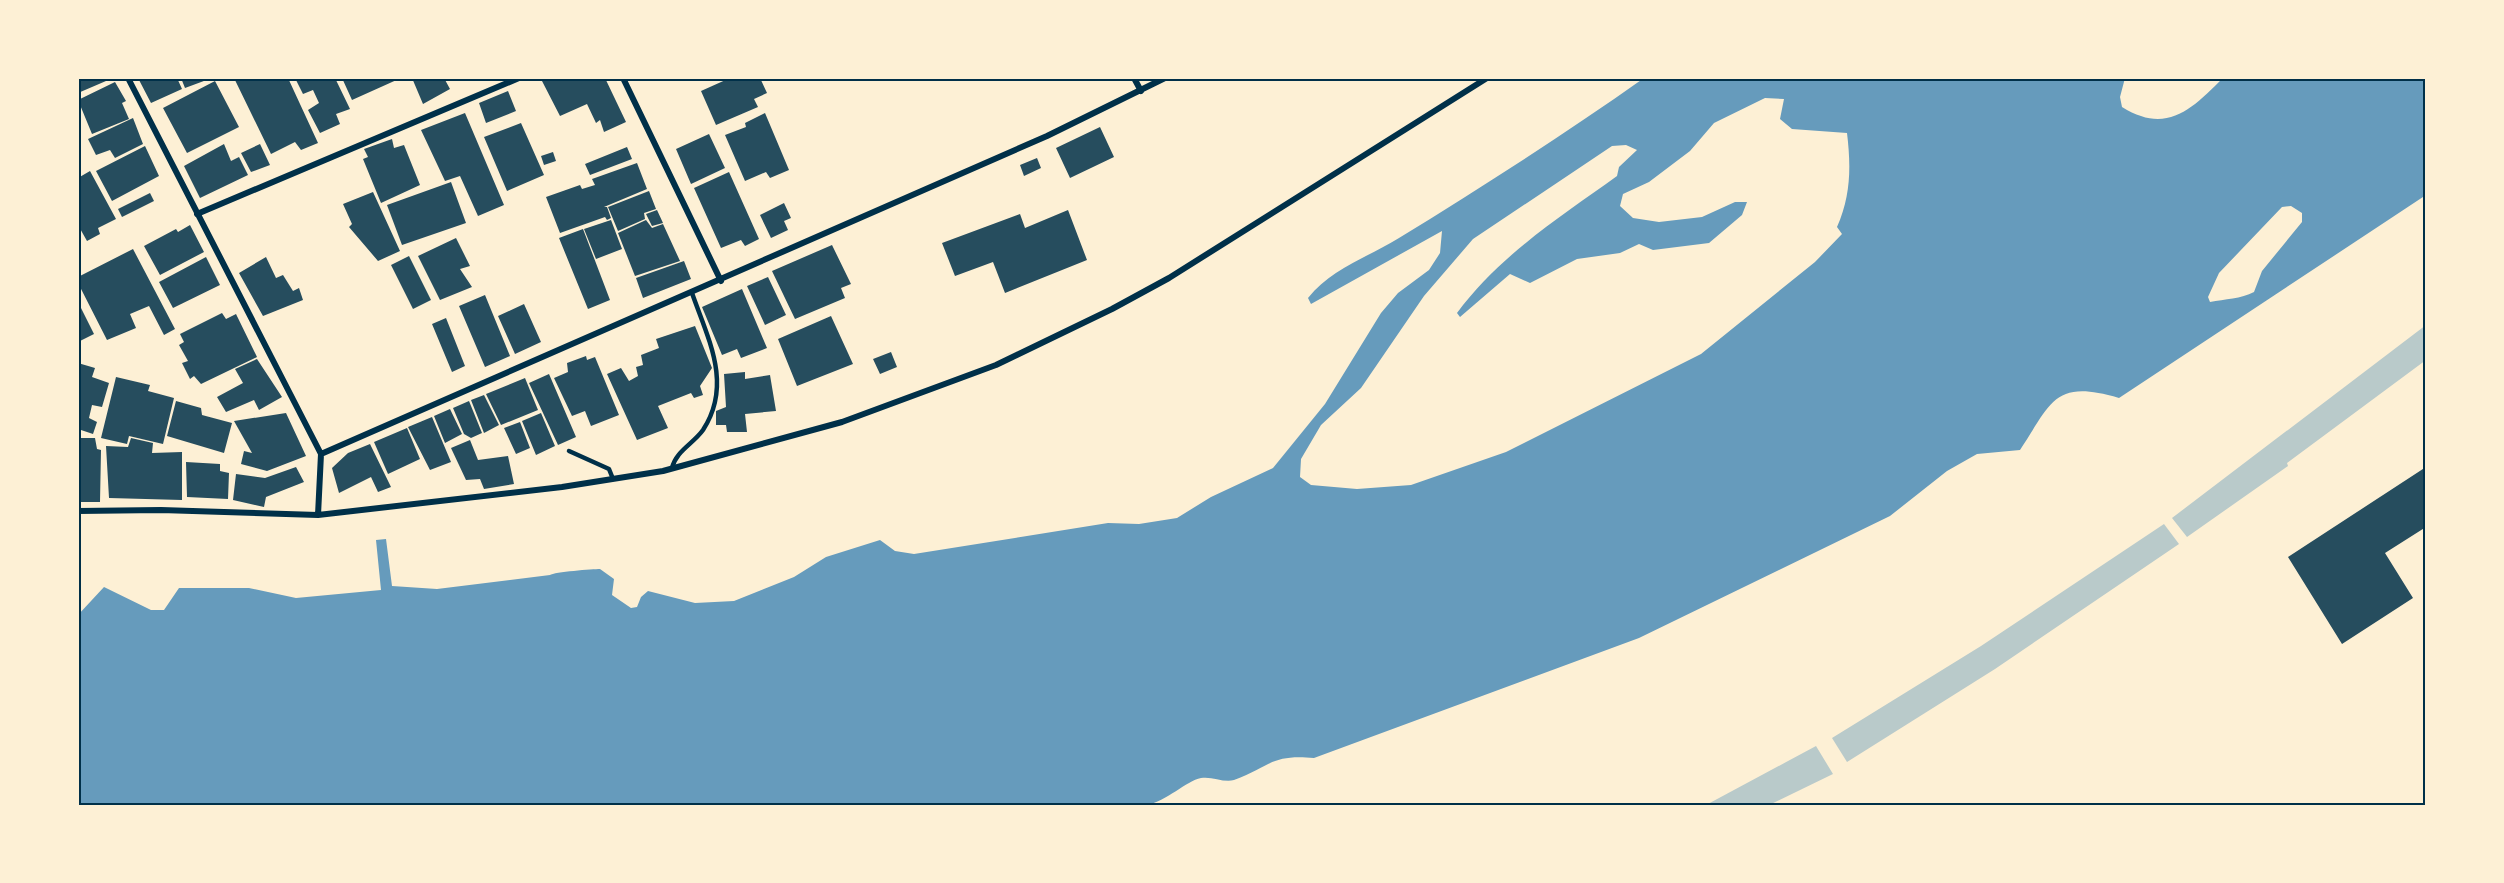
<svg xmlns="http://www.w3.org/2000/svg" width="2504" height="883" viewBox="0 0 2504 883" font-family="'Nunito Sans',sans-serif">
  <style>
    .green { fill: #b9caca }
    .water { fill: #669bbc; fill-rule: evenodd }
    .building { fill: #264d5e }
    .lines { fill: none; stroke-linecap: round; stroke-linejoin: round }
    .service { stroke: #003049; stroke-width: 4.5 }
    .minor { stroke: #003049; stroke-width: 6 }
    .neatline { fill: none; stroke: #003049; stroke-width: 2 }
  </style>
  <rect width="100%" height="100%" fill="#fdf0d5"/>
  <path class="green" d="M 2426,325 L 2426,360 L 2287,463 L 2288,466 L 2187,537 L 2172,518 Z
    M 2164,524 L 2179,544 L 1995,669 L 1847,762 L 1832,738 L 1981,646 Z
    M 1816,746 L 1833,774 L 1769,805 L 1706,805 Z"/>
  <path class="water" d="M 1644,78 L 2125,78 L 2120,97 L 2122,107 C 2167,135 2192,109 2223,78 L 2426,78 L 2426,195 L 2119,398 C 2054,379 2052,402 2020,450 L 1977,454 L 1947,471 L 1890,516 L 1639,638 L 1314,758 C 1270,754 1270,767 1234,780 C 1224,783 1212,776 1201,778 C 1186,781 1167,801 1147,805 L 78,805 L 78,615 L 104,587 L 151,610 L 164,610 L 179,588 L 249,588 L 296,598 L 381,590 L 376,540 L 386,539 L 392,586 L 437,589 L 550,575 C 554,572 593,569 600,569 L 614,579 L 612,595 L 631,608 L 637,607 L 641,597 L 648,591 L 695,603 L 734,601 L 794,577 L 826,557 L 880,540 L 895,551 L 914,554 L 1108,523 L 1139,524 L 1177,518 L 1211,497 L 1273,468 L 1325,404 L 1381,313 L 1398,293 L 1429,270 L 1440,253 L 1442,231 L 1311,304 L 1308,298 C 1331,269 1368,257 1399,238 C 1482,187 1565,134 1644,78 ZM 1765,98 L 1784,99 L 1780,119 L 1792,129 L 1847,133 C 1851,166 1851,196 1837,227 L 1842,234 L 1815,262 L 1701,354 L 1506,452 L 1411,485 L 1357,489 L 1311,485 L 1300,477 L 1301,459 L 1321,425 L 1361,388 L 1424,296 L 1473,239 L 1612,146 L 1626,145 L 1637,150 L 1619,167 L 1617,176 C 1560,217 1500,255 1457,313 L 1460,317 L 1510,274 L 1530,283 L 1577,259 L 1620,253 L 1639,244 L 1653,250 L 1709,243 L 1742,215 L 1747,202 L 1735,202 L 1702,217 L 1659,222 L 1633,218 L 1620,206 L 1623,194 L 1649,182 L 1690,151 L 1714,123 ZM 2291,206 L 2302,213 L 2302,222 L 2262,271 L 2254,292 C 2241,299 2225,299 2210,302 L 2208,297 L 2219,273 L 2282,207 Z"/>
  <path class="building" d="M 78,78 L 113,78 L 78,93 Z
    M 138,78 L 177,78 L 182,89 L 151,103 Z
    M 181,78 L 212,78 L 185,88 Z
    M 234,78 L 288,78 L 318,143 L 301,150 L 295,142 L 271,154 Z
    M 295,78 L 335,78 L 350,109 L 336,114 L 340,124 L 320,133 L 308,110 L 319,103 L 313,90 L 303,94 Z
    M 342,78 L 401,78 L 352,100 Z
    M 412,78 L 444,78 L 450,89 L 423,104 Z
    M 547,78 L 560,80 L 605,78 L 626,122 L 604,132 L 600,120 L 596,123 L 587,104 L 560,116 L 542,81 Z
    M 730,78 L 760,78 L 767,93 L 754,99 L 758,107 L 716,125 L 701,91 Z
    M 215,81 L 239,127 L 187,153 L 163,108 Z
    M 115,82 L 126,101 L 122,103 L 129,119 L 92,134 L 78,100 Z
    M 508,91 L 516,111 L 486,123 L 479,103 Z
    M 465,113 L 504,205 L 478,216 L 460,176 L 445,181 L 421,130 Z
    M 765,113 L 789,170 L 770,178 L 766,172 L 745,181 L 725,135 L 746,127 L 745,123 Z
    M 133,118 L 143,144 L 115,158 L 110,150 L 96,155 L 88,139 Z
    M 521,123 L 544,175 L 507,191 L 484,137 Z
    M 1100,127 L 1114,157 L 1070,178 L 1056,148 Z
    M 709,134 L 725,168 L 691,184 L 676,149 Z
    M 392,139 L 394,148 L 404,145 L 420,185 L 381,203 L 363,159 L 368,157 L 364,149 Z
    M 224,144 L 231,161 L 239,157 L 248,175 L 200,198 L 184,166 Z
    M 260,144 L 270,165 L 251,172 L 241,153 Z
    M 145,146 L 159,176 L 112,201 L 96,171 Z
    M 627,147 L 632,159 L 590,175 L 585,164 Z
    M 553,152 L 556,161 L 544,165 L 541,156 Z
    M 1037,158 L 1041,168 L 1024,176 L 1020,165 Z
    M 637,163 L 647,189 L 604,207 L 607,207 L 611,218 L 607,220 L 605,217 L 560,233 L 546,197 L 580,185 L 582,189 L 595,185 L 592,179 Z
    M 90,171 L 116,219 L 98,228 L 100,234 L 87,241 L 78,225 L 78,178 Z
    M 729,172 L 759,239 L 745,246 L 741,240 L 721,248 L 694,188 Z
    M 451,182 L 466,223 L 402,245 L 387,205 Z
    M 649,191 L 656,209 L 644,213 L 645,219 L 618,231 L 608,207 Z
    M 373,192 L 400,251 L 378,261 L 349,227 L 352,224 L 343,204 Z
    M 150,193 L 154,201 L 122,217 L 118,209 Z
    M 784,203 L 791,218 L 784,221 L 788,230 L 771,238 L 760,215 Z
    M 657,210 L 663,223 L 652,226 L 646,214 Z
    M 1068,210 L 1087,260 L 1005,293 L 993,262 L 955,276 L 942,243 L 1020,214 L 1025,228 Z
    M 611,220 L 622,249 L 596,259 L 584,229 Z
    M 646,220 L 652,228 L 663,224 L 680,261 L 635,276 L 618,233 Z
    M 190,225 L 204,252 L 160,275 L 144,246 L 176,229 L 178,232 Z
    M 583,229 L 610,300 L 588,309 L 559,238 Z
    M 456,238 L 470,266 L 460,269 L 472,287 L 440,300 L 418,256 Z
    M 832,245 L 851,284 L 841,288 L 845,298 L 795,319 L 772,271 Z
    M 133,249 L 175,329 L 164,335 L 149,306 L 130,314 L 136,328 L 107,340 L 78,283 L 78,277 Z
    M 409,256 L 431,300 L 413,309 L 391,265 Z
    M 206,257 L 220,285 L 173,308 L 159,282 Z
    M 266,257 L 276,278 L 283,275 L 293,291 L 299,288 L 303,300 L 263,316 L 239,273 Z
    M 684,261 L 691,279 L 643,298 L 636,278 Z
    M 768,277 L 786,315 L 765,325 L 747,286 Z
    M 742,289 L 767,348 L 741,358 L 737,349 L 722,355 L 702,307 Z
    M 485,295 L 510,356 L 485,367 L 459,306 Z
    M 78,302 L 94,334 L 78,342 Z
    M 524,304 L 541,342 L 515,354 L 498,316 Z
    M 222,313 L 226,319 L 236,314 L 257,357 L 201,384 L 194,376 L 190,379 L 182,363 L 188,361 L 179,345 L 184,342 L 180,334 Z
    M 831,316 L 853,364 L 797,386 L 778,339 Z
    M 446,318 L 465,366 L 452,372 L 432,324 Z
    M 695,326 L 712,368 L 700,386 L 703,395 L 694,398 L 691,393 L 658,406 L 668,428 L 637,440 L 607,374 L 621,368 L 629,381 L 638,376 L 636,367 L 643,365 L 641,355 L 659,348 L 656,339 Z
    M 891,352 L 897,367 L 880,374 L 873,359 Z
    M 586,356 L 587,360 L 595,357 L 619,415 L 591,426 L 585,411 L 572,416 L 554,378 L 568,372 L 567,363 Z
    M 257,359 L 282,397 L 259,410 L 254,400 L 226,412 L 217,397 L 243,383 L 235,369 Z
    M 78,363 L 95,368 L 92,377 L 109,383 L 102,407 L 92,405 L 89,418 L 97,422 L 93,434 L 78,429 Z
    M 745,372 L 745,379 L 770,375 L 776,411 L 745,414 L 747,432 L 727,432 L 726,425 L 716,425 L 716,411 L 726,407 L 724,374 Z
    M 549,374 L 576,437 L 558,445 L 529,383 Z
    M 116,377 L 150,385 L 148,391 L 174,398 L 163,444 L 129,436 L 127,444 L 101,438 Z
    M 525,378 L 538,410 L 501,425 L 486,394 Z
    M 484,395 L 499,425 L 484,433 L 471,400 Z
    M 176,401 L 201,408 L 202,415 L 232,423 L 224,453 L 167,436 Z
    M 469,401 L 482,433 L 471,438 L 464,434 L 453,408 Z
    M 450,409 L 462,434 L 445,443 L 434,416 Z
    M 286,413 L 306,456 L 267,471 L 241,464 L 244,451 L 252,453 L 234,421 Z
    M 541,413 L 555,446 L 536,455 L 522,421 Z
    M 432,417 L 451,462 L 430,470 L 408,427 Z
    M 520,422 L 530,448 L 516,454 L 504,428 Z
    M 407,428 L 420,459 L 388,474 L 374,442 Z
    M 78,438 L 95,438 L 97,449 L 101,450 L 100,502 L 78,502 Z
    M 131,438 L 153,443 L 152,453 L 182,452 L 182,500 L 109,498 L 106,446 L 128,447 Z
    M 470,440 L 478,460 L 508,456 L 514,484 L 484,489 L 480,479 L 466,480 L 451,448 Z
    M 370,444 L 391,487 L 378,492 L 371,477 L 339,493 L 332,468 L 348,453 Z
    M 186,462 L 220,464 L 220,471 L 229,473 L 228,499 L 187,497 Z
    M 296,467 L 304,482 L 266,497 L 264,507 L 233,500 L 236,474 L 265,478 Z
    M 2426,467 L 2426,527 L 2385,553 L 2413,598 L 2342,644 L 2288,557 Z"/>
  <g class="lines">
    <path class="service" d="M 569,451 L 609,469 L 613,479
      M 672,468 C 676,451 693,444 703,430 C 733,384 708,339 692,293"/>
    <path class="minor" d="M 128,78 L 321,454 L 318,515
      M 623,78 L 721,281
      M 1134,78 L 1141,91
      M 197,214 L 519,78
      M 321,454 L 1047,136 L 1165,78
      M 78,511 L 161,510 L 318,515 L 562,487 L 663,471 L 842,422 L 996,365 L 1112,309 L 1169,278 L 1487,78"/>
  </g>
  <rect width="2504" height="883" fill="none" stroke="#fdf0d5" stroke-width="159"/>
  <rect x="80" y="80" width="2344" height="724" class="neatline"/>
</svg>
